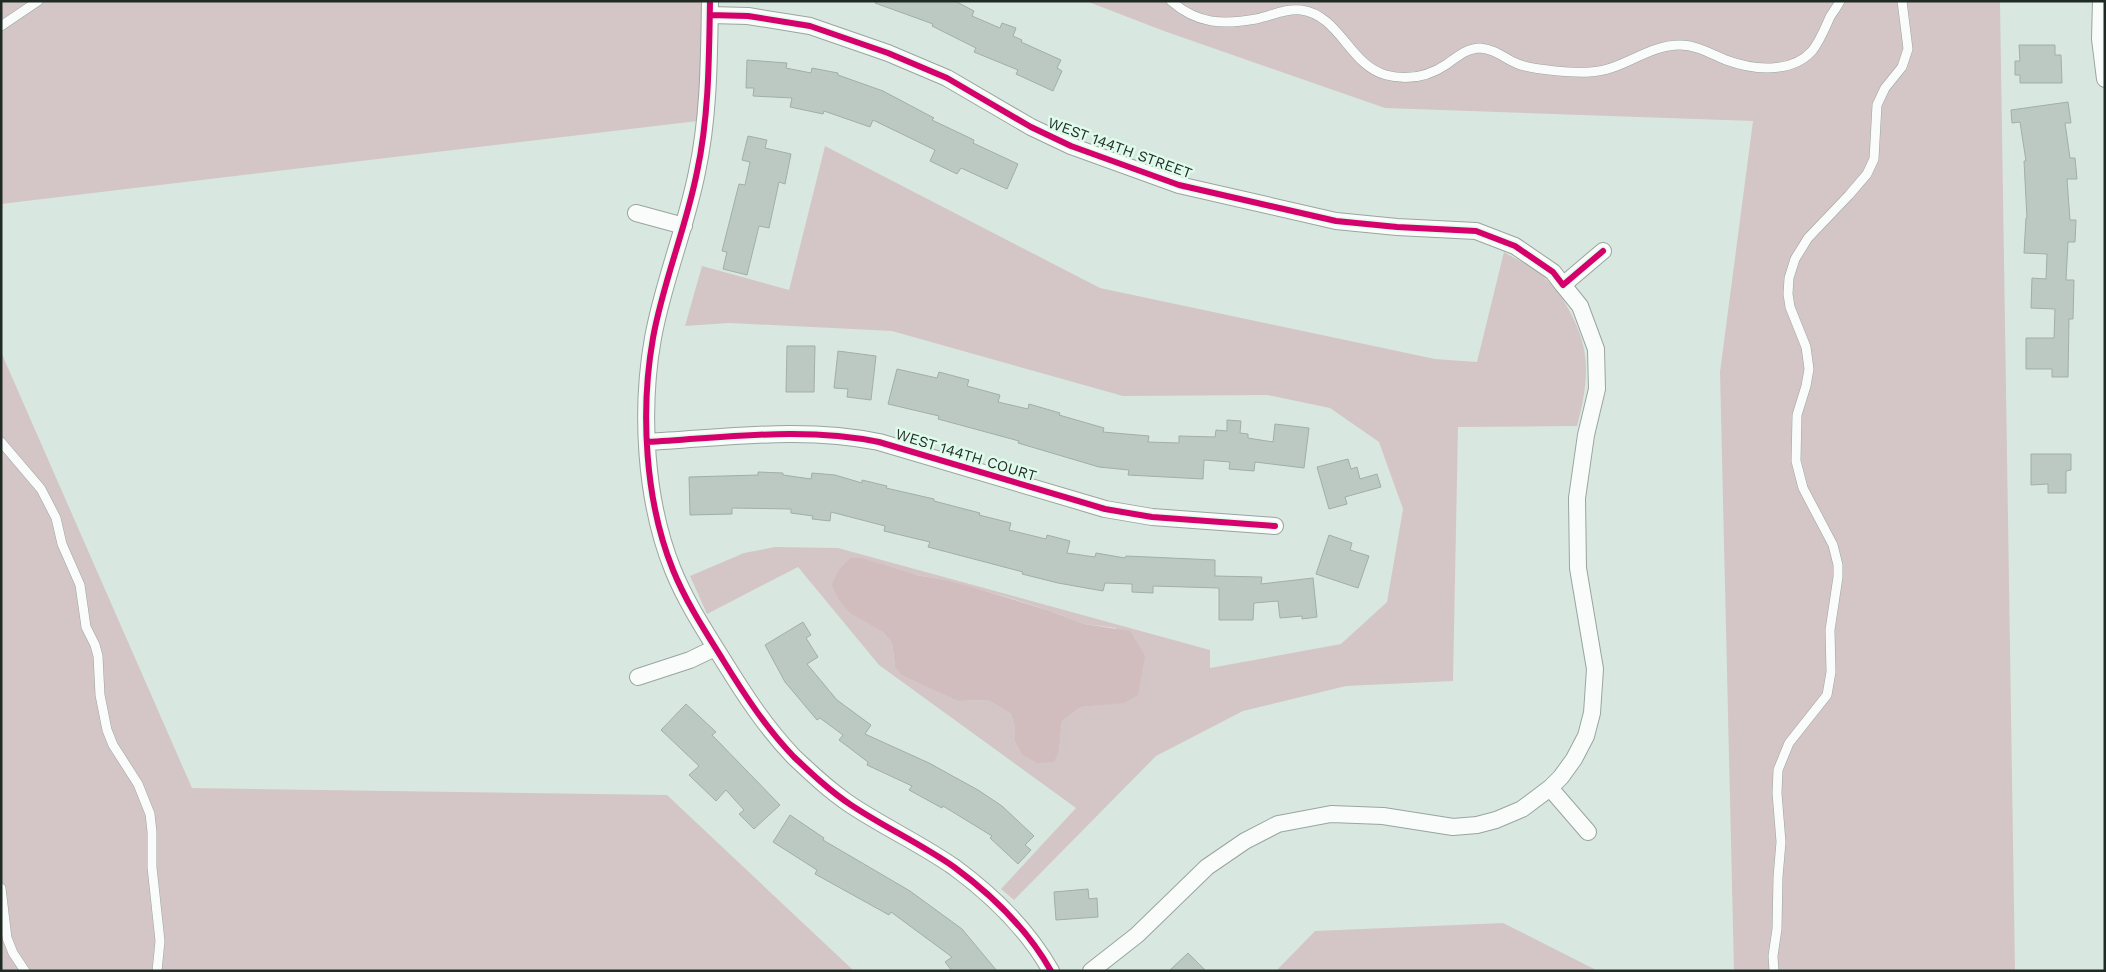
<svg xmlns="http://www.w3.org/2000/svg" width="2106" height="972" viewBox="0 0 2106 972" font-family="'Work Sans',sans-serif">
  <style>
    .green { fill: #d4c6c6; fill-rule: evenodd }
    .forest { fill: #d2bdbe }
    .building { fill: #bcc8c2; stroke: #a2aea8 }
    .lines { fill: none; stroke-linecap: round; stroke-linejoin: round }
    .lane-casing { stroke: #99a59f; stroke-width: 10 }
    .street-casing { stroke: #99a59f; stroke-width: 18 }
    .lane { stroke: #f9fcfa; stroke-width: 9 }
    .street { stroke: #f9fcfa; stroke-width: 16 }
    .cycleway-casing { stroke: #dffbec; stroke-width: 9 }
    .cycleway { stroke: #d6006c; stroke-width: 6 }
    .labels { text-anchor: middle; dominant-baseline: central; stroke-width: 5; stroke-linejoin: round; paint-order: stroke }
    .street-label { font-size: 15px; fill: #1f2a24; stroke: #dffbec }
  </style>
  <rect width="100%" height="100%" fill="#d8e8e0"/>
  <path class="green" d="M 1,1 L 709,1 L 706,120 L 1,204 Z
    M 1086,1 L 2000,1 L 2015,971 L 1734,971 L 1720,372 L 1753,121 L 1385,108 L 1164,31 Z
    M 825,146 L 1100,288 L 1435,359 L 1477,362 L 1504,252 C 1515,259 1528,264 1538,272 C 1564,292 1587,336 1586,369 C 1586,389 1582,407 1577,426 L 1458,427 L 1453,681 L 1346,686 L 1243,711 L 1156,756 L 1014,900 L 1001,889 L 1076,808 L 879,665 L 798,567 L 707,614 L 690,576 L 744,553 L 775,547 L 838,548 L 1210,650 L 1210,668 L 1341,644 L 1387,602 L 1403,509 L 1379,442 L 1330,408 L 1267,395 L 1123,396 L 892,331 L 729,323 L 685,326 L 702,266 L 789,290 ZM 916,575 L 946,580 L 1010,598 L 1047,610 L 1084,624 L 1116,628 L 1124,702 L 1081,707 L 1062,721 L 1059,751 L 1015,743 L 1015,727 L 1011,714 L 988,700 L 958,701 L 895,667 L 892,643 L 882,631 Z
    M 1,352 L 192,788 L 667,795 L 854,971 L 1,971 Z
    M 1503,923 L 1598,971 L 1276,971 L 1315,931 Z"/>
  <path class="forest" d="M 850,558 L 862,558 L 916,575 L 946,580 L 972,587 L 1047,610 L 1084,624 L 1130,631 L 1145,656 L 1138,695 L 1124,703 L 1081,707 L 1062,721 L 1059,751 L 1054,762 L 1037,763 L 1023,755 L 1015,742 L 1015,727 L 1011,714 L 988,700 L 958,701 L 902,675 L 895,667 L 892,643 L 882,631 L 850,613 L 838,599 L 832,585 L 839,570 Z"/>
  <path class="building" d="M 876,1 L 955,1 L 974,11 L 972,16 L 1000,28 L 1002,23 L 1016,28 L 1013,36 L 1022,40 L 1021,42 L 1061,60 L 1057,68 L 1062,71 L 1053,91 L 1016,74 L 1018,70 L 974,52 L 976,48 L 932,26 L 933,24 L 875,3 Z
    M 2019,45 L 2055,45 L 2055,55 L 2061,55 L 2062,83 L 2020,83 L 2020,75 L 2015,75 L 2015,61 L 2020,61 Z
    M 747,60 L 787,63 L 786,68 L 811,73 L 812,68 L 838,73 L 838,75 L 883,91 L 934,118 L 932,120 L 974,140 L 973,143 L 1018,164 L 1007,189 L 961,168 L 957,174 L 930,161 L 935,150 L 873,120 L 870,127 L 824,111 L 823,114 L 790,107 L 792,98 L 753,96 L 754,88 L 746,88 Z
    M 2068,102 L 2071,123 L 2065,123 L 2070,158 L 2075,158 L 2077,179 L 2067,179 L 2070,220 L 2076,220 L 2075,242 L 2068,242 L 2066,280 L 2074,280 L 2073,319 L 2069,319 L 2068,377 L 2052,377 L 2052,369 L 2026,369 L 2026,338 L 2054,338 L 2055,309 L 2031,308 L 2032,278 L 2046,279 L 2047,254 L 2024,253 L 2026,218 L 2027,218 L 2024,161 L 2026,161 L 2020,122 L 2012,123 L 2011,110 Z
    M 748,136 L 767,140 L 765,148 L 791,154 L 785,184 L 779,182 L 769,228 L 759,226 L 747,275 L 723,269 L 727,252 L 722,251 L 739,184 L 745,185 L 750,162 L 742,160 Z
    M 787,346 L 815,346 L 814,392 L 786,392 Z
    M 838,351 L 876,356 L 871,400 L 847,397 L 848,389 L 834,388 Z
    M 897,369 L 937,378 L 939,372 L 969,380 L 967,386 L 1000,395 L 998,402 L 1028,409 L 1029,404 L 1060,413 L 1059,415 L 1104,428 L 1103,432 L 1149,436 L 1148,442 L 1179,443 L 1179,436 L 1215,437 L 1216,430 L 1227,431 L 1227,420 L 1241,421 L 1240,433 L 1248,434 L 1248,438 L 1273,442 L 1275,424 L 1309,428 L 1304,468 L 1255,462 L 1254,471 L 1229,469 L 1230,462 L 1204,460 L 1203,479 L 1128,475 L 1129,470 L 1099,467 L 1018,443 L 1019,441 L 938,419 L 939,416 L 888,404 Z
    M 2031,454 L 2071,454 L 2071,470 L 2066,471 L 2066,493 L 2048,493 L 2048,484 L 2031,485 Z
    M 1348,459 L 1351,469 L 1357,467 L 1360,479 L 1377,474 L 1381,487 L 1345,497 L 1347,504 L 1329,509 L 1317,467 Z
    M 758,472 L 783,473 L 783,475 L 811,479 L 812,473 L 835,475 L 862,483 L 862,480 L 887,486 L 886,488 L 934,499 L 934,501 L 980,513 L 979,515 L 1011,523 L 1009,530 L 1046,539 L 1047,535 L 1070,541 L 1067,553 L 1095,557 L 1096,553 L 1125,558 L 1126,556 L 1215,560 L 1215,576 L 1262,577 L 1261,584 L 1313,578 L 1317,617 L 1302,619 L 1302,616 L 1280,618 L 1278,601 L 1254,603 L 1253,620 L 1219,620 L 1219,588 L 1153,586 L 1153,593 L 1132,592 L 1132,584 L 1105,583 L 1103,591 L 1058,583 L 1022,574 L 1023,572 L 928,547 L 930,542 L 884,531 L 885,526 L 831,512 L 830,521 L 812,519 L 813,516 L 791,513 L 791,509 L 732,508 L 732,514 L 690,515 L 689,477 L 758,475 Z
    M 1329,535 L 1352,543 L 1350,550 L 1369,556 L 1358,588 L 1316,574 Z
    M 803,622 L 811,635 L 806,638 L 818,657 L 807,664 L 837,700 L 871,725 L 865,734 L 929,763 L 978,790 L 1002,806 L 1034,836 L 1025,845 L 1031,850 L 1018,864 L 990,838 L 992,836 L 943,806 L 942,808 L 909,790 L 912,786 L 867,765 L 868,762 L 839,740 L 843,735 L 820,718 L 817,720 L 785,682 L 765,645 Z
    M 686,704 L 716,732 L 712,735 L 780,805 L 754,829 L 739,814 L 744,810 L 726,790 L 716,801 L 689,775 L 699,766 L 661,730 Z
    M 790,815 L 824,838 L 823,840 L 910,891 L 962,929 L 997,971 L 952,971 L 945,962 L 952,957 L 891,912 L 889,915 L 815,874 L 817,870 L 773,842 Z
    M 1088,889 L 1089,899 L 1097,898 L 1098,917 L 1056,920 L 1054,892 Z
    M 1188,953 L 1206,971 L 1169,971 Z"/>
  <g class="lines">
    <defs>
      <path id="lane" d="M 1171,1 C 1197,24 1223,25 1256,19 C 1271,16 1286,8 1301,10 C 1340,15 1349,65 1386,75 C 1409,81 1428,77 1447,64 C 1457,57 1467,48 1480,48 C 1496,49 1505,59 1518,64 C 1533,70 1573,73 1590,72 C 1622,71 1647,45 1680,45 C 1697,45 1711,54 1726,60 C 1753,70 1791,74 1812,51 C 1820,41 1825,28 1830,17 C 1833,12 1837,7 1840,1
        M 1,26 L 38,1
        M 1,442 L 41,489 L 56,518 L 62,544 L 80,585 L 86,627 L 95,645 L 98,656 L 100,695 L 107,730 L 113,745 L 138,784 L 150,814 L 152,832 L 152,867 L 160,941 L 157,971
        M 1,888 L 7,938 L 13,953 L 25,971
        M 1774,971 L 1773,956 L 1777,929 L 1778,877 L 1781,842 L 1777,793 L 1778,770 L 1789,743 L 1827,695 L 1831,672 L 1830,630 L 1838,577 L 1838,565 L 1833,545 L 1803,488 L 1796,461 L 1797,415 L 1806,386 L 1809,369 L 1806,347 L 1790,307 L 1788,294 L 1789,278 L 1795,259 L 1808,238 L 1849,195 L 1867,174 L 1874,159 L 1877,105 L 1885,88 L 1902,67 L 1908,49 L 1902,1"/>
      <path id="street" d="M 710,1 C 709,59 709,116 697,172 C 686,228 663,282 653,338 C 640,411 645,501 673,570 C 686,602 705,631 723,660 C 744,694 766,728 794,757 C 812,774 830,791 851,805 C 884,827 921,844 954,867 C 992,895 1028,930 1051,971
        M 2101,1 L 2100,39 L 2105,79
        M 710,15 L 748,16 L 810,26 L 888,53 L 947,78 L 1031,127 L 1071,146 L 1179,185 L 1336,221 L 1397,227 L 1476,231 L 1515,246 L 1553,272 L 1563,285 L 1603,251
        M 636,213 L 684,226
        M 647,442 C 724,438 803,426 879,442 L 1105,509 L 1152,517 L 1275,526
        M 638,677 L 690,660 L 715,648
        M 1550,788 L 1561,777 L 1574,759 L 1586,736 L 1592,713 L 1595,669 L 1578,568 L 1577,498 L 1586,435 L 1597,389 L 1596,349 L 1580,306 L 1563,285
        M 1091,971 L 1137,935 L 1207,867 L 1245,841 L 1278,824 L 1331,814 L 1383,816 L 1453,827 L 1477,825 L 1496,820 L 1522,809 L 1550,788 L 1588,832"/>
    </defs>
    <use href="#lane" class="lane-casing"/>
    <use href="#street" class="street-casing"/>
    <use href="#lane" class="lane"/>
    <use href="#street" class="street"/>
    <defs>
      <path id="cycleway" d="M 710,1 C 709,59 709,116 697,172 C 686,228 663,282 653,338 C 640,411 645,501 673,570 C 686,602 705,631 723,660 C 744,694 766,728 794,757 C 812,774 830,791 851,805 C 884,827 921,844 954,867 C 992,895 1028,930 1051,971
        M 710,15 L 748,16 L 810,26 L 888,53 L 947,78 L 1031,127 L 1071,146 L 1179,185 L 1336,221 L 1397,227 L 1476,231 L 1515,246 L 1553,272 L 1563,285 L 1603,251
        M 647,442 C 724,438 803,426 879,442 L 1105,509 L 1152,517 L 1275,526"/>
    </defs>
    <use href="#cycleway" class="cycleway-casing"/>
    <use href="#cycleway" class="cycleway"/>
  </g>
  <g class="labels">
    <g class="street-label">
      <text transform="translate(1120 148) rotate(20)">WEST 144TH STREET</text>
      <text transform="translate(966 455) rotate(17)">WEST 144TH COURT</text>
    </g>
  </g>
  <rect width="2106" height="972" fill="none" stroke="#1f2a24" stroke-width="5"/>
</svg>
